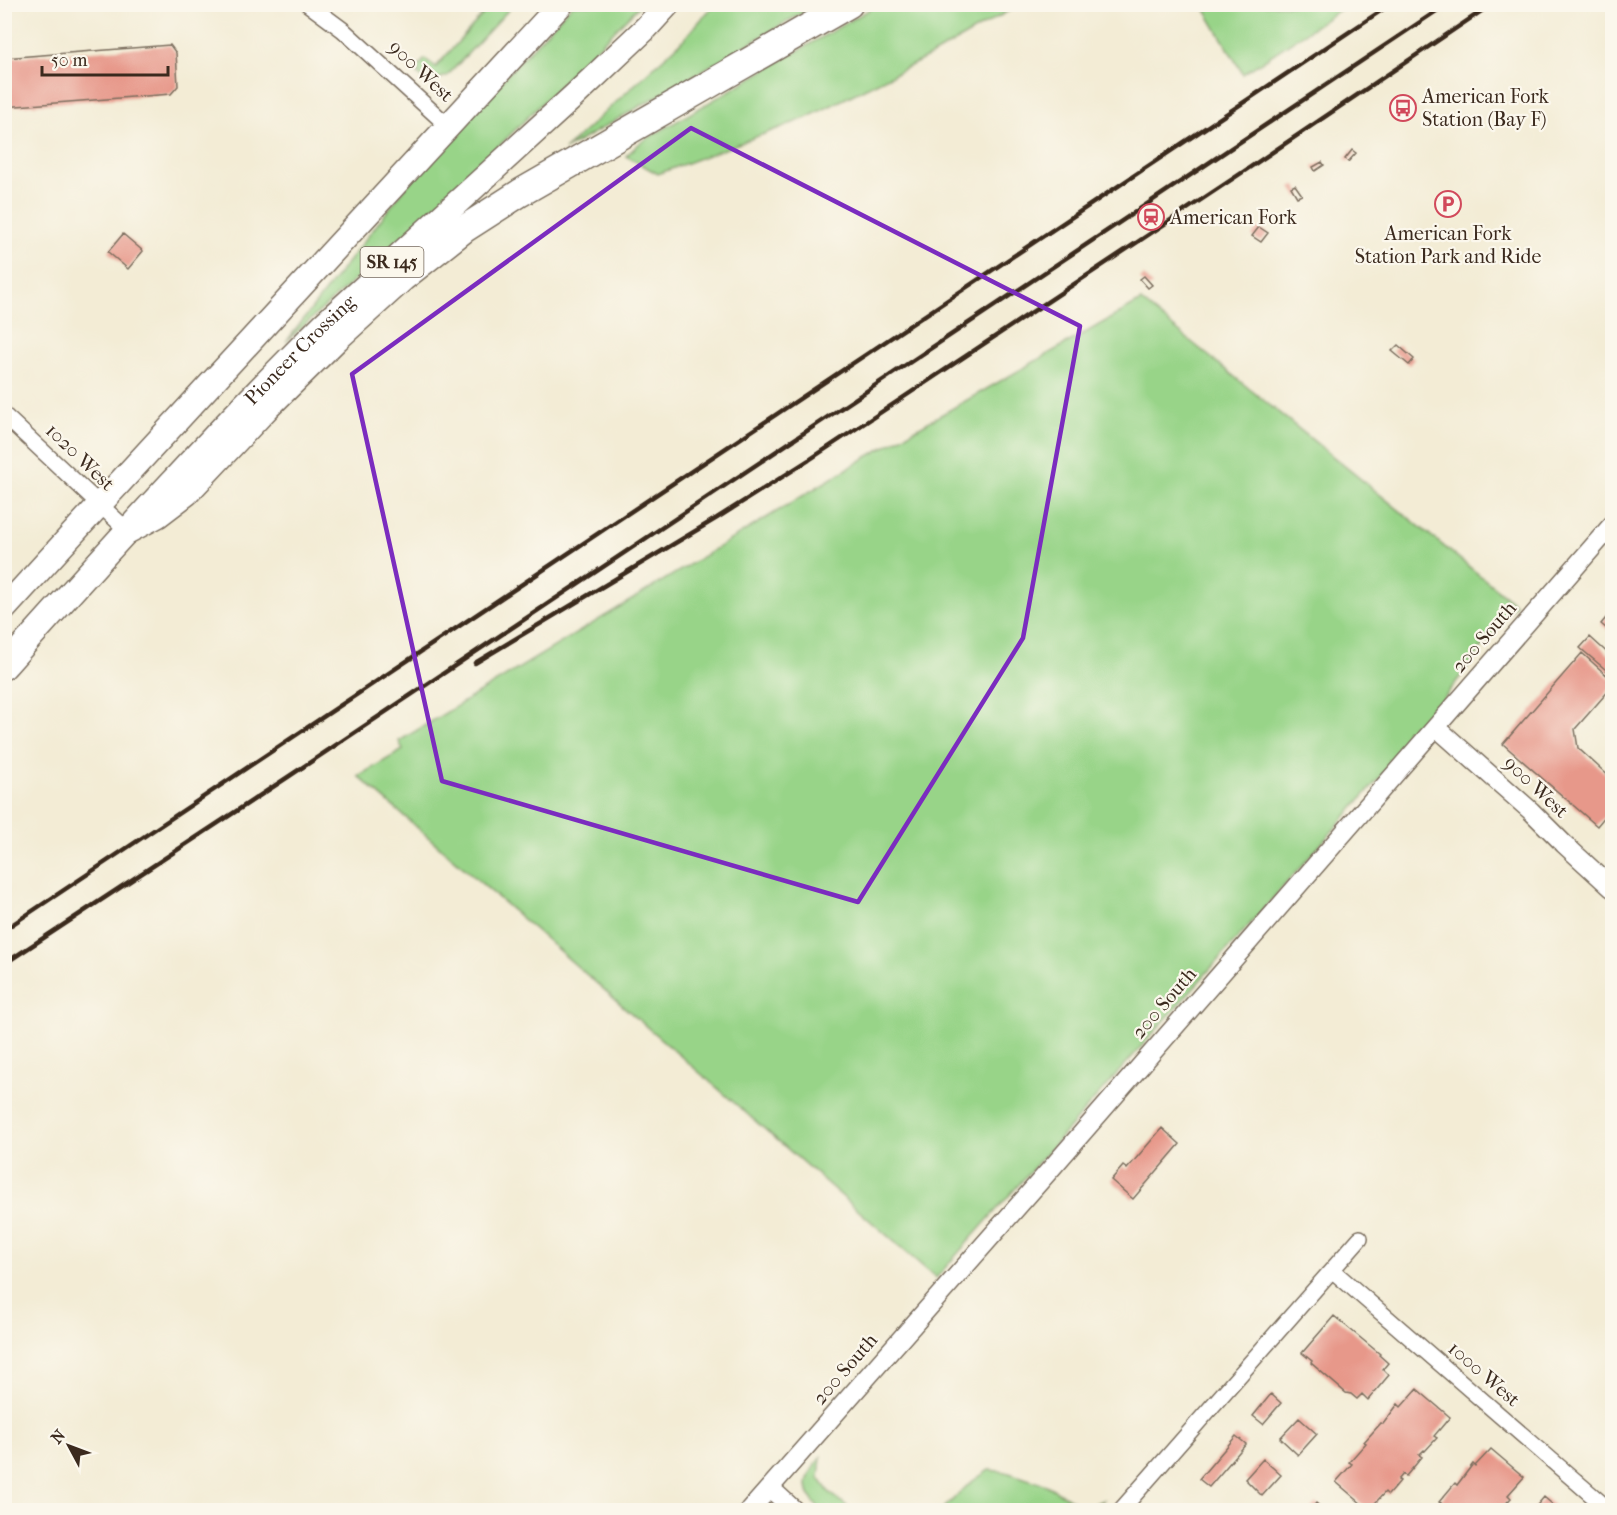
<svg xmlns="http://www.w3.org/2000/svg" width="1617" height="1515" viewBox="0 0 1617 1515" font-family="'IM FELL French Canon',serif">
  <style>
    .green { fill: #98d488; stroke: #6a7f53; stroke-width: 1.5 }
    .building { fill: #e7988a }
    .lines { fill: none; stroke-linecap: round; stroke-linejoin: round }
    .minor-casing { stroke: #7b6e5e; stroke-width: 18 }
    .tertiary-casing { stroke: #7b6e5e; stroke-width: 21 }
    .trunk-casing { stroke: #7b6e5e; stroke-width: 27 }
    .motorway-casing { stroke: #7b6e5e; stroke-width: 30 }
    .minor { stroke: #fff; stroke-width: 15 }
    .tertiary { stroke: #fff; stroke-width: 18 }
    .trunk { stroke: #fff; stroke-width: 24 }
    .motorway { stroke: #fff; stroke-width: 27 }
    .rail { stroke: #3b2a1e; stroke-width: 4.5 }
    .marked { fill: none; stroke: #7b2cbf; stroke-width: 4.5; stroke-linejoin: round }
    .labels { text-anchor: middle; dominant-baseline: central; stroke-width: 4.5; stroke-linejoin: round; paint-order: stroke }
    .shield { fill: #fbf7ec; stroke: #75685c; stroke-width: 1.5 }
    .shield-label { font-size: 18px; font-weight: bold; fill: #3b2a1e }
    .street-label { font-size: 20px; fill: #3b2a1e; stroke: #fbf7ec }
    .poi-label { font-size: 20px; fill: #3b2a1e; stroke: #fbf7ec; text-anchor: start }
  </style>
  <rect width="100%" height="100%" fill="#fbf7ec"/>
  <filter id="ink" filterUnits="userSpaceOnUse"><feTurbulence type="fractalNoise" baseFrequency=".0167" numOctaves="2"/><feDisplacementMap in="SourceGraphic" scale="12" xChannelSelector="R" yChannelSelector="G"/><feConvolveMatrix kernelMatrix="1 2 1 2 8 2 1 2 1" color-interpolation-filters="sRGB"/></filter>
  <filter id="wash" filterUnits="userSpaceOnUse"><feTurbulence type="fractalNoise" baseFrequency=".008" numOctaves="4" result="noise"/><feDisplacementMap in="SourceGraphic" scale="24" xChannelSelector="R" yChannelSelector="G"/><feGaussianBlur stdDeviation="1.35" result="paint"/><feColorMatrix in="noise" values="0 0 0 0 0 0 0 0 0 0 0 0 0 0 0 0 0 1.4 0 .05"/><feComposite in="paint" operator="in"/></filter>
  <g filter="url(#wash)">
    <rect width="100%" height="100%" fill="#f3ecd5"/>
    <path class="green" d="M 491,5 L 513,5 L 447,76 C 436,80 427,82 417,74 L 419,72 L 416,69 L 425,59 L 436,67 Z
      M 572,5 L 640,5 L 467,178 L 286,342 L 419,170 Z
      M 714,5 L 816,5 L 564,150 L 682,41 Z
      M 877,5 L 1019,5 L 932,55 L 806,118 L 658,174 L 626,156 L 641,142 Z
      M 1202,5 L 1347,5 L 1243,74 Z
      M 1141,301 L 1515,604 L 1408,746 L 936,1278 L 358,776 L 403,750 L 399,741 L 865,458 Z
      M 821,1457 L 819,1478 L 829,1492 L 852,1510 L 821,1510 C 800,1491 805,1477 821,1457 Z
      M 989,1470 L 1006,1472 L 1046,1485 L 1079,1504 L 1092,1505 L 1103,1500 L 1099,1510 L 942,1510 L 970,1483 Z"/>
    <g id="blocks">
      <path class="building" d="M 170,45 L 176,53 L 178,86 L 171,94 L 4,107 L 4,58 Z
        M 1352,150 L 1356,153 L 1348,162 L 1345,159 Z
        M 1322,162 L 1324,165 L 1315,171 L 1313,167 Z
        M 1295,185 L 1302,195 L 1297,197 L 1291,187 Z
        M 1259,227 L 1268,233 L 1261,242 L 1252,236 Z
        M 123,234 L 143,251 L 128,269 L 108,252 Z
        M 1144,276 L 1152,285 L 1148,288 L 1140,279 Z
        M 1398,345 L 1414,359 L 1409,365 L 1392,351 Z
        M 1610,613 L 1612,615 L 1612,633 L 1601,624 Z
        M 1590,637 L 1612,657 L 1612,675 L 1580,648 Z
        M 1582,653 L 1612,680 L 1612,687 L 1575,729 L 1578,748 L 1612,779 L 1612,808 L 1597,826 L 1503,744 Z
        M 1162,1128 L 1180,1144 L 1133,1199 L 1111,1180 L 1123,1166 L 1127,1169 Z
        M 1334,1316 L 1380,1354 L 1379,1355 L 1388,1363 L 1383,1369 L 1389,1375 L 1368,1400 L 1362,1394 L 1357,1399 L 1351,1394 L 1346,1393 L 1311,1363 L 1312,1361 L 1302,1353 Z
        M 1417,1389 L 1450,1417 L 1434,1436 L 1437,1438 L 1425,1451 L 1424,1450 L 1419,1455 L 1422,1457 L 1406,1476 L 1403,1474 L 1398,1480 L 1400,1481 L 1388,1495 L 1385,1492 L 1369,1510 L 1336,1482 L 1352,1464 L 1349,1462 L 1366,1443 L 1364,1442 L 1381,1423 L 1383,1424 L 1398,1404 L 1401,1407 Z
        M 1271,1394 L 1281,1403 L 1263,1424 L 1253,1416 Z
        M 1299,1418 L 1317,1434 L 1298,1455 L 1280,1438 Z
        M 1236,1436 L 1246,1444 L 1209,1487 L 1199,1479 Z
        M 1491,1449 L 1524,1477 L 1508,1495 L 1511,1498 L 1500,1510 L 1433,1510 L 1441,1503 L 1439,1502 L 1455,1483 L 1457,1485 L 1473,1464 L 1475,1466 Z
        M 1263,1459 L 1281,1475 L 1262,1496 L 1245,1479 Z
        M 1544,1497 L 1559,1510 L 1533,1510 Z
        M 1316,1503 L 1324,1510 L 1310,1510 Z"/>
    </g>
  </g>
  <g filter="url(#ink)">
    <use href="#blocks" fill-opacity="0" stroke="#7b6e5e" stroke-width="1.5"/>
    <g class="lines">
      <defs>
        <path id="minor" d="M 308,4 L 343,30 L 448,126
          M 4,415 L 127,530
          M 1332,1270 L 1609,1510
          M 1121,1510 L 1360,1238"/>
        <path id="tertiary" d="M 1436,727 L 1531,811 L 1564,844 L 1612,888
          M 770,1488 L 794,1510
          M 750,1510 L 1049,1171 L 1612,525"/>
        <g id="trunk">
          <path d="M 4,609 L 99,505 L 561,4"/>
          <path id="s1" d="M 4,667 C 109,550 213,434 324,324 L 574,96 L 646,28 L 668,4"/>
        </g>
        <path id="motorway" d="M 127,530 L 157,514 L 186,492 L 267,406 L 336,338 L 402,278 L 464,229 L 520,193 L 849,4"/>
      </defs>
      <use href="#minor" class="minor-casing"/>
      <use href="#tertiary" class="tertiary-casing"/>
      <use href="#trunk" class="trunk-casing"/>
      <use href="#motorway" class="motorway-casing"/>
      <use href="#minor" class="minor"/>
      <use href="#tertiary" class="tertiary"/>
      <use href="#trunk" class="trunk"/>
      <use href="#motorway" class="motorway"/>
      <path class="rail" d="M 475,663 L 717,518 L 809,460 L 1240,174 L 1492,4
        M 4,930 L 1391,4
        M 4,964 L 288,777 L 1447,4"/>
    </g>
  </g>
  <path class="marked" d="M 691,128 L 1080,326 L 1023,638 L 858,902 L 442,781 L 352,374 Z"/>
  <defs>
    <symbol id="bus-ring" viewBox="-11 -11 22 22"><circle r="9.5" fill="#fbf7ec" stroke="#d1495b" stroke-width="1.5"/><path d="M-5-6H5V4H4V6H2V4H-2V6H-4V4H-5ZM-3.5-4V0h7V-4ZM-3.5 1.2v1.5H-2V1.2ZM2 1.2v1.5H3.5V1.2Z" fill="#d1495b"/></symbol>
    <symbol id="parking-ring" viewBox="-11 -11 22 22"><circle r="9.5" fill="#fbf7ec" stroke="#d1495b" stroke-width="1.5"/><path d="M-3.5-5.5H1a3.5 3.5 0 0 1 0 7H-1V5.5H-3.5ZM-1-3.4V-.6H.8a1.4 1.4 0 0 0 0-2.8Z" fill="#d1495b"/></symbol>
    <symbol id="station-ring" viewBox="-11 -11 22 22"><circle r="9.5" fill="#fbf7ec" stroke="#d1495b" stroke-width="1.5"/><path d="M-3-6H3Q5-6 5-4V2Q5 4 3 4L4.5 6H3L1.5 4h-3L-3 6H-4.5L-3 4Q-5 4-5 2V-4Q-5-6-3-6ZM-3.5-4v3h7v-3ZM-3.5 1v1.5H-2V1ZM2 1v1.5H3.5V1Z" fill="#d1495b"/></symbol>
  </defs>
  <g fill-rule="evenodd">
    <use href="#bus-ring" x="1388" y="93" width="30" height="30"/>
    <use href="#parking-ring" x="1433" y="189" width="30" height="30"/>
    <use href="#station-ring" x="1136" y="202" width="30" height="30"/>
  </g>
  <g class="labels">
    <rect class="shield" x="360.5" y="247" width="63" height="30" rx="4.5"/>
    <g class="shield-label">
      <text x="392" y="262">SR 145</text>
    </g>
    <g class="street-label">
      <text transform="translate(421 71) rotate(43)">900 West</text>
      <text stroke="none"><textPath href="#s1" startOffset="434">Pioneer Crossing</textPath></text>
      <text transform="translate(80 457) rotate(44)">1020 West</text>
      <text transform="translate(1484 637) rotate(-49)">200 South</text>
      <text transform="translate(1536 787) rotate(43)">900 West</text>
      <text transform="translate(1164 1003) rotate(-49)">200 South</text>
      <text transform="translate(845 1369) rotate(-49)">200 South</text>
      <text transform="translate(1484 1374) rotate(41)">1000 West</text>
    </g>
    <g class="poi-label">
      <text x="1422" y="96">American Fork<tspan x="1422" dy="23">Station (Bay F)</tspan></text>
      <text x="1170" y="217">American Fork</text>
      <text x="1448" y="233" text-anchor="middle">American Fork<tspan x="1448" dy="23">Station Park and Ride</tspan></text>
    </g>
  </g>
  <rect width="1617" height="1515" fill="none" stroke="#fbf7ec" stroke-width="24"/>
  <g transform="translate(69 1446) rotate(311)" stroke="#fbf7ec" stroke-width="4.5" paint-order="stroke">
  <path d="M0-4.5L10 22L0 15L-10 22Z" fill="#3b2a1e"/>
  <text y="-9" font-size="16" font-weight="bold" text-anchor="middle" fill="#3b2a1e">N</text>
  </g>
  <path d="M42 66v9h126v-9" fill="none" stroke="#3b2a1e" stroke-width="3"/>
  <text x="51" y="66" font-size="18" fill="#3b2a1e" stroke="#fbf7ec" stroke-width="4.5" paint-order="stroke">50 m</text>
</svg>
